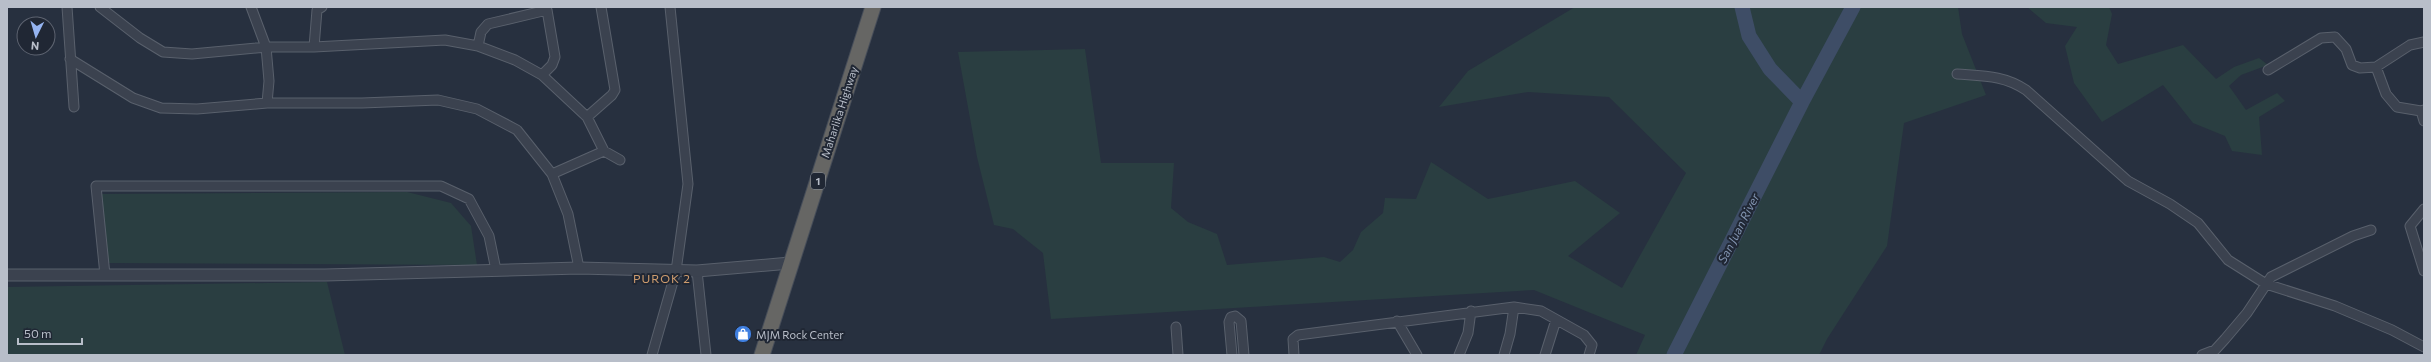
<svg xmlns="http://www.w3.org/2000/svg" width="2431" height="362" viewBox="0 0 2431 362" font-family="Commissioner,sans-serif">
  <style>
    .green { fill: #2a3e41 }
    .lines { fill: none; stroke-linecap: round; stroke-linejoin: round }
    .river { stroke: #3e4d66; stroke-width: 15 }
    .minor-casing { stroke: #59606c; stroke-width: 11 }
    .tertiary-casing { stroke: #59606c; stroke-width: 13 }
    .trunk-casing { stroke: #464d59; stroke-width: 17 }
    .minor { stroke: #3b424f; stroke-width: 9 }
    .tertiary { stroke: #3b424f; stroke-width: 11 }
    .trunk { stroke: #666664; stroke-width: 15 }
    .labels { text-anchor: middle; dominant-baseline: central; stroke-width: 4; stroke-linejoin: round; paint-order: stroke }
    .shield { fill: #202734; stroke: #8a919c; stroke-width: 1 }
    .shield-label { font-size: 10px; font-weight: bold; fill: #b8bec9 }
    .street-label { font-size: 11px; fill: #b8bec9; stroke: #202734 }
    .poi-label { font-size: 11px; fill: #b8bec9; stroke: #202734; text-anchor: start }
    .water-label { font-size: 12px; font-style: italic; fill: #8193af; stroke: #202734 }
    .neighbourhood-label { font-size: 12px; letter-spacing: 1px; fill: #ce9c6e; stroke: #202734 }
  </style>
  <rect width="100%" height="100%" fill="#27303f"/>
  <path class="green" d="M 1575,7 L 1958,7 L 1962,34 L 1986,95 L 1904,123 L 1887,246 L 1827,339 L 1819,355 L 1636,355 L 1645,335 L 1534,290 L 1051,319 L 1043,253 L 1013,229 L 994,225 L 977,157 L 958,52 L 1085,49 L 1101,163 L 1174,163 L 1171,208 L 1188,222 L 1217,234 L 1227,265 L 1324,257 L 1340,262 L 1353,250 L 1361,232 L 1383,213 L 1385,198 L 1416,199 L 1431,162 L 1488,199 L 1575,181 L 1620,213 L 1568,256 L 1622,288 L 1686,173 L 1609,97 L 1528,92 L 1439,107 L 1468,71 Z
    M 2027,7 L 2109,7 L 2112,14 L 2106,45 L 2118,64 L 2183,45 L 2216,79 L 2234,67 L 2259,58 L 2268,65 L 2241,75 L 2229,86 L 2246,110 L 2277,93 L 2285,101 L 2259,117 L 2262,155 L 2232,151 L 2225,136 L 2193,123 L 2163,85 L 2102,122 L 2074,83 L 2065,46 L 2077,27 L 2046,23 Z
    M 407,192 L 451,203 L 471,226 L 477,265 L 107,263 L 101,194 Z
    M 327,282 L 345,355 L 7,355 L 7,287 Z"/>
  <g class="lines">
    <path class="river" d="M 1742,7 L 1749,36 L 1770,69 L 1802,102
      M 1674,355 L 1802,102 L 1853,7"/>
    <defs>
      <path id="minor" d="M 67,7 L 74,107
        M 100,7 L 140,38 L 163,52 L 192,54 L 266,47 L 314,47 L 445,40 L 478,46 L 515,60 L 542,75 L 587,117 L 604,151
        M 251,7 L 266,47 L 269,81 L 267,103
        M 478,46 L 481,32 L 488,24 L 547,10 L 555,57 L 552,65 L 542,75
        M 314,47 L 317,10 L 322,7
        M 70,59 L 133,98 L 161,108 L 197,109 L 267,103 L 362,103 L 438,100 L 477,109 L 517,130 L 552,174 L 568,214 L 579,268
        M 2376,67 L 2410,45 L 2424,42
        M 2268,70 L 2321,38 L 2335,37 L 2346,49 L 2352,65 L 2360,68 L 2376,67 L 2386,94 L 2397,107 L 2421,111 L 2424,110
        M 1957,74 C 1983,76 2004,75 2026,90 L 2128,181 L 2170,204 L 2198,223 L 2228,260 L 2266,284 L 2335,306 L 2392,330 L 2424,347
        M 2421,111 L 2424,121
        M 587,117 L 612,95 L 615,90 L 601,7
        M 552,174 L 604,151 L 620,160
        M 2424,209 L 2410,226 L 2424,271
        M 697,271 L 706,355
        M 105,275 L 96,186 L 441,186 L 469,199 L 489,236 L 496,270
        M 1397,321 L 1417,355
        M 1176,327 L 1178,355
        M 652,355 L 676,271 L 688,184 L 670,7
        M 1232,355 L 1229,322 L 1231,317 L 1235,316 L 1241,321 L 1244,355
        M 1294,355 L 1293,339 L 1298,335 L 1514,307 L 1541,311 L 1584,335 L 1592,345 L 1589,355
        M 1459,355 L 1468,333 L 1471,311
        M 1504,355 L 1510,334 L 1514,307
        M 1545,355 L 1556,320
        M 2202,355 L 2215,350 L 2225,339 L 2247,313 L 2271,277 L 2353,236 L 2371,230"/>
      <path id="tertiary" d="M 7,275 L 325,275 L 579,268 L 697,271 L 790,263"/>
      <path id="trunk" d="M 762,355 L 873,7"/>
    </defs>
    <use href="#minor" class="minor-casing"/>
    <use href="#tertiary" class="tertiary-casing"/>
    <use href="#trunk" class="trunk-casing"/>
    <use href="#minor" class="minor"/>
    <use href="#tertiary" class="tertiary"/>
    <use href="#trunk" class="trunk"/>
  </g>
  <defs>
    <symbol id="shop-disc" viewBox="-11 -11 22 22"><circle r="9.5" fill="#3f7fe0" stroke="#202734"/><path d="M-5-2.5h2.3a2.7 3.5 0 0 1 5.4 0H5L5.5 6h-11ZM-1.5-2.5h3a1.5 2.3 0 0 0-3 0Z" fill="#fff"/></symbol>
  </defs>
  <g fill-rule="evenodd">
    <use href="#shop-disc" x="733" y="324" width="20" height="20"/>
  </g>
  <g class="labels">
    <rect class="shield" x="811" y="173" width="14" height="16" rx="3"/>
    <g class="shield-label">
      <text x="818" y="181">1</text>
    </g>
    <g class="street-label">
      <text transform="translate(839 112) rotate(-72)">Maharlika Highway</text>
    </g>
    <g class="poi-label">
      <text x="756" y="334">MJM Rock Center</text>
    </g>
    <g class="water-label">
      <text transform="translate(1738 228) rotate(-63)">San Juan River</text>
    </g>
    <g class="neighbourhood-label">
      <text x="662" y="278">PUROK 2</text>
    </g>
  </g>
  <rect width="2431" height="362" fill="none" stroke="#b8bec9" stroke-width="16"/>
  <g transform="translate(36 36) rotate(185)"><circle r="19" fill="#202734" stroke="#5d6370"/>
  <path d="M0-3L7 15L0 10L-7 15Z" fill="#95b4f1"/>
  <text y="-6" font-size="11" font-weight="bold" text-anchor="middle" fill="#b8bec9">N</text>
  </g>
  <path d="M18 338v6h64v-6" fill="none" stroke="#b8bec9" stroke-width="2"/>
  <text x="24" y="338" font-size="12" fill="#b8bec9" stroke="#202734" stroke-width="3" paint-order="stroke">50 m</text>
</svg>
